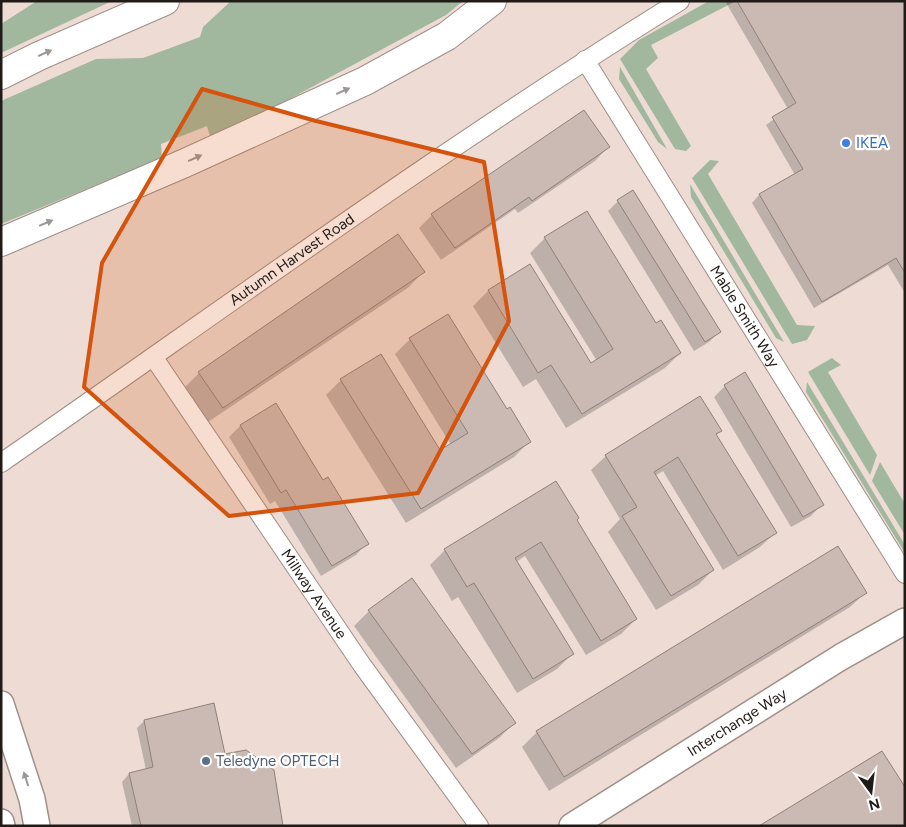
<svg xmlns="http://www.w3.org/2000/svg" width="906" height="827" viewBox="0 0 906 827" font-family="Figtree,sans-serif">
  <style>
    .green { fill: #a1b89e }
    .shadow { fill: #0003 }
    .building { fill: #cbbab3; stroke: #908079 }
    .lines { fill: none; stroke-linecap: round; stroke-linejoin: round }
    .street-casing { stroke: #9f8f88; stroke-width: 20 }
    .secondary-casing { stroke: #9f8f88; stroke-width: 28 }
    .highway-casing { stroke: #9f8f88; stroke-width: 30 }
    .street { stroke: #fff; stroke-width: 18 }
    .secondary { stroke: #fff; stroke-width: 25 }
    .highway { stroke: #fff; stroke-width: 28 }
    .oneway { fill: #9b9897 }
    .marked { fill: #d4530d; fill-opacity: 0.2; stroke: #d4530d; stroke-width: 4; stroke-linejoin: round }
    .shop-dot { fill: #3f7fe0; stroke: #fff; stroke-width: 2 }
    .service-dot { fill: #5c6f8a; stroke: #fff; stroke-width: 2 }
    .labels { text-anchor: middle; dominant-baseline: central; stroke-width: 4.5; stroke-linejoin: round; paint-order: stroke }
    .shop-label { font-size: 15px; fill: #366cbe; stroke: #fff; text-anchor: start }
    .street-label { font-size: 15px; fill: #211b18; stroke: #fff }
    .service-label { font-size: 15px; fill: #4e5e75; stroke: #fff; text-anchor: start }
  </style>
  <rect width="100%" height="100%" fill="#eddbd4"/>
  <path class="green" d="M 37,1 L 112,1 L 1,53 L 1,24 Z
    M 231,1 L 463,1 L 446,15 L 256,117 L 210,136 L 207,126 L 161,144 L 162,158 L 1,224 L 1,101 L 96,59 L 143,58 L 200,37 L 203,27 Z
    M 709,1 L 736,1 L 651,45 L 658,58 L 646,69 L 691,146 L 686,151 L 675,149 L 620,59 L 639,40 Z
    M 620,67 L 667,149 L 658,142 L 619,79 Z
    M 710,160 L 719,161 L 708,174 L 797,325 L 815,326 L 807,340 L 792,344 L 692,178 Z
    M 690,184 L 784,342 L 776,338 L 691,197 Z
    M 832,358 L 841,365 L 828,372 L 877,455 L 870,475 L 808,372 Z
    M 807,382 L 905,545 L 905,553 L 806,392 Z
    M 880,462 L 905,504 L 905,535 L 872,481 Z"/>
  <path class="shadow" d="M 725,1 L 905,1 L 905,293 L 888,265 L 814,308 L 752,203 L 759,195 L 795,175 L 766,125 L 788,109 Z
    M 608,147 L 595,161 L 518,213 L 515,209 L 441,260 L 419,228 L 432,215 Z
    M 618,201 L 719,332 L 709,342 L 694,351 L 608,211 Z
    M 545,238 L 655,325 L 680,353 L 665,368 L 566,428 L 536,379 L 523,387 L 473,306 L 488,291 L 529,266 L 590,365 L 597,361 L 530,253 Z
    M 423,272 L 409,287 L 208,422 L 184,388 L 199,373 Z
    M 410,339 L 529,442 L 514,457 L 406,523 L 326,395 L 341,380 L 380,356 L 439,452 L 451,445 L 395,354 Z
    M 725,386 L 822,504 L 811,516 L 791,527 L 714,397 Z
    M 276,405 L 323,481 L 367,543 L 356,555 L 321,576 L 275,501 L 270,504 L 229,437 L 240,426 Z
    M 720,431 L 716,435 L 775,533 L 760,547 L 723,570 L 663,471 L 655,476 L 713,570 L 698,585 L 656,610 L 608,532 L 620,519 L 591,470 L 606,456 Z
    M 556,482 L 575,520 L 636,619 L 621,634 L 586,655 L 525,556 L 516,562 L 572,654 L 557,669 L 517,693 L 458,597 L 452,601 L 430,565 L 445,550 Z
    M 865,593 L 850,607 L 549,791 L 522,747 L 537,732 Z
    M 369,611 L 514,723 L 499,738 L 456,768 L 354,626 Z
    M 213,705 L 224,755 L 281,826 L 132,826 L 122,782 L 129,774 L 146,770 L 137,728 L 144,721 Z"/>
  <path class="building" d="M 737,1 L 905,1 L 905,273 L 896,258 L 822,302 L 759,194 L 803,169 L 772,117 L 796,103 Z
    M 584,110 L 610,147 L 532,201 L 529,197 L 455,248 L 431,214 Z
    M 633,190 L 721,332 L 705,342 L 617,200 Z
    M 587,211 L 656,323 L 661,320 L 681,353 L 582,414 L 551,365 L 538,373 L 488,290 L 530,264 L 591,363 L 613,349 L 544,237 Z
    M 398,234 L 425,272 L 223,408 L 198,372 Z
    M 448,314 L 507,409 L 510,407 L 531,442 L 421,509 L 340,379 L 381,354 L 440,450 L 468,433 L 409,338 Z
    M 745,372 L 824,505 L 803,517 L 724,385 Z
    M 700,396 L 722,431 L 716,434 L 777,533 L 738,556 L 678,457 L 654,472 L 714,570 L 671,596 L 622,516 L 637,507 L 605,455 Z
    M 276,403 L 323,480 L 328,477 L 369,544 L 332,566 L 286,490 L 281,493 L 240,425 Z
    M 556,481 L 579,518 L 577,520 L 637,619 L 601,641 L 541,542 L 515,558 L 574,654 L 533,679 L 474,583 L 467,587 L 444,549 Z
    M 838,546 L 867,593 L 564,777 L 536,731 Z
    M 412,578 L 516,723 L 472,754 L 368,610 Z
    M 214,703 L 225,754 L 246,750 L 274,770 L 283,826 L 141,826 L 129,773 L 153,767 L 144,720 Z
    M 882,751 L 905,787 L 905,826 L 759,826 Z"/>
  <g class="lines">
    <defs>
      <g id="street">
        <path id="s1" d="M 585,60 L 905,574"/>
        <path id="s2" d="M 154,358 L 362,665 L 479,826"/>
        <path id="s3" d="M 1,463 C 226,307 447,145 680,1"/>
      </g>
      <g id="secondary">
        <path d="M 1,704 L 32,799 L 37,826"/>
        <path d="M 1,822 L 2,826"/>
        <path id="s4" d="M 572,826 L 841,657 L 905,621"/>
      </g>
      <path id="highway" d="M 1,75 L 39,56 L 165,1
        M 1,242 L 185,163 L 365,81 L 447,36 L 492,1"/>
    </defs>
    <use href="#street" class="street-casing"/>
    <use href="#secondary" class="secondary-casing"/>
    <use href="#highway" class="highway-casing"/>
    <use href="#street" class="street"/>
    <use href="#secondary" class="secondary"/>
    <use href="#highway" class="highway"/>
  </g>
  <defs><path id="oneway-solid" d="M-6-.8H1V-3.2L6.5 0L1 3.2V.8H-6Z" transform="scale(1.25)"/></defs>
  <g class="oneway">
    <use href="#oneway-solid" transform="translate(45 53) rotate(-24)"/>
    <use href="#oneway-solid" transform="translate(343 91) rotate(-24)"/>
    <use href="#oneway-solid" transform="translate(195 158) rotate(-24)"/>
    <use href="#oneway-solid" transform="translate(46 223) rotate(-23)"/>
    <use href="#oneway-solid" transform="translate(26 779) rotate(-108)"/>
  </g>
  <path class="marked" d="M 202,89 L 316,121 L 484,162 L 509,321 L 418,493 L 229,516 L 84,387 L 102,263 Z"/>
  <circle class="shop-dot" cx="846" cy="143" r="5"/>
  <circle class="service-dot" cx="206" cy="761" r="5"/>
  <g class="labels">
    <g class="shop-label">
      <text x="856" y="143">IKEA</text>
    </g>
    <g class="street-label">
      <text stroke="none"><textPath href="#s3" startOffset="355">Autumn Harvest Road</textPath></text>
      <text stroke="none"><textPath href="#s1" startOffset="302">Mable Smith Way</textPath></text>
      <text stroke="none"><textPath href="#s2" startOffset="285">Millway Avenue</textPath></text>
      <text stroke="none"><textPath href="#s4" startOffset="195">Interchange Way</textPath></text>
    </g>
    <g class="service-label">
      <text x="216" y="761">Teledyne OPTECH</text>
    </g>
  </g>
  <rect width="906" height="827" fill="none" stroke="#211b18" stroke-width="5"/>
  <g transform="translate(871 792) rotate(165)" stroke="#ffffff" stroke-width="4" paint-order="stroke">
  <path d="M0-4L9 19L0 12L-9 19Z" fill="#211b18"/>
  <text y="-8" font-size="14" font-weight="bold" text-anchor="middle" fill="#211b18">N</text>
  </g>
</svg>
